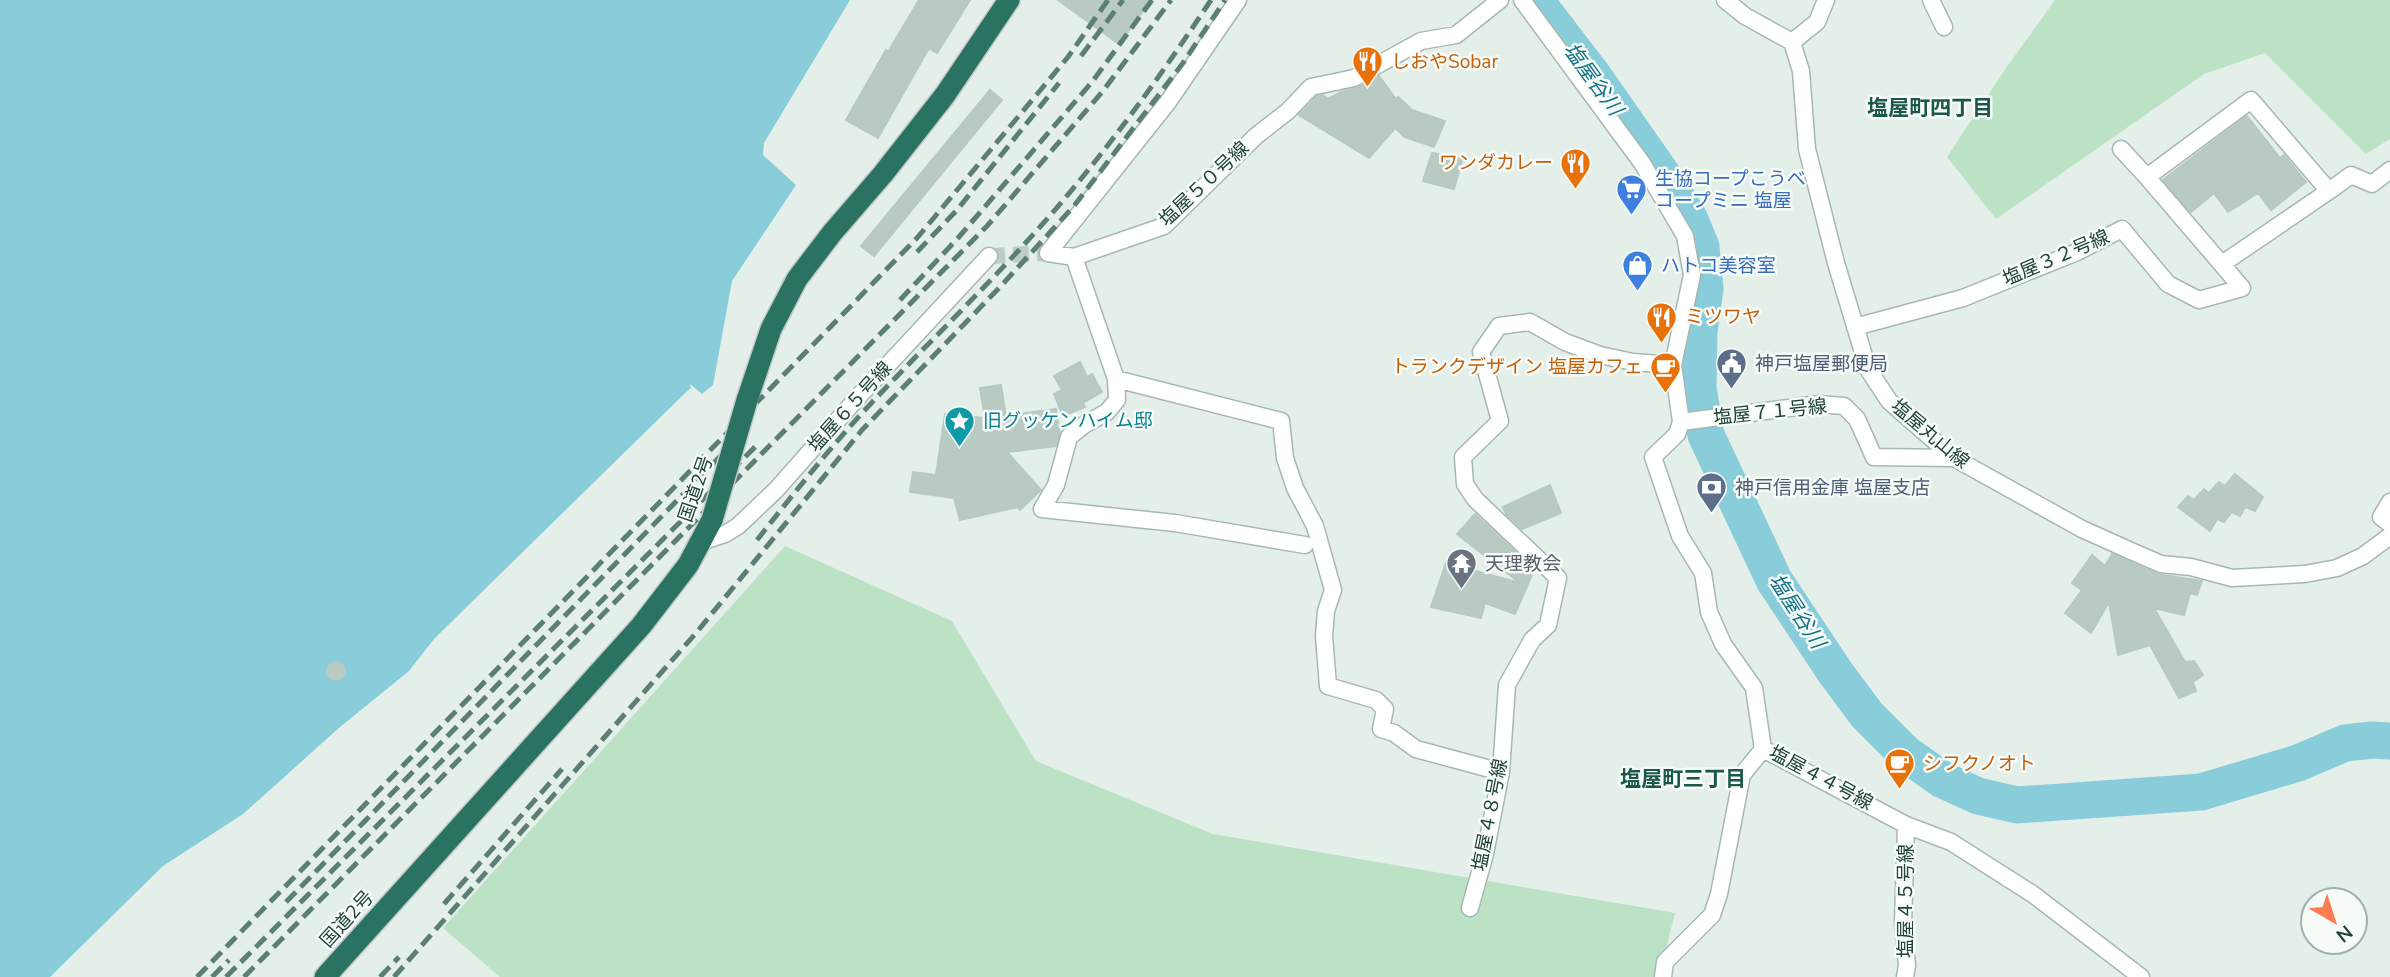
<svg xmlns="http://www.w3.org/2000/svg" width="2390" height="977" viewBox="0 0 2390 977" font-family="'Nunito Sans','Noto Sans JP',sans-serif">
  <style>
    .green { fill: #bce2c6 }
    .water { fill: #88cdd9 }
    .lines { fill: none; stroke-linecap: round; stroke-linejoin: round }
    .river { stroke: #88cdd9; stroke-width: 37 }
    .building { fill: #b9cac3; stroke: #b6cac1; stroke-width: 2 }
    .street-tunnel { stroke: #bdcdc7; stroke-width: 16; stroke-dasharray: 16 8; stroke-linecap: butt }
    .street-casing { stroke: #a6b8b2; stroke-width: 19 }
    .highway-casing { stroke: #c1cac8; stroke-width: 24 }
    .street { stroke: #fff; stroke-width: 16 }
    .highway { stroke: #2a7363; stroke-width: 21 }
    .rail { stroke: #5c7f75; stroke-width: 5; stroke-dasharray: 14 7; stroke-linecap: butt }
    .highway-bridge-casing { stroke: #c1cac8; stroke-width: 24; stroke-linecap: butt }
    .highway-bridge { stroke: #2a7363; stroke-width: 21 }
    .labels { text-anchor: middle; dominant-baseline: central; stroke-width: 5; stroke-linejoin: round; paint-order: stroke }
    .food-label { font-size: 19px; fill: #c56008; stroke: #f6fbf8; text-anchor: start }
    .shop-label { font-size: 19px; fill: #366cbe; stroke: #f6fbf8; text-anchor: start }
    .street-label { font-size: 19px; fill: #21433a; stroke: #f6fbf8 }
    .service-label { font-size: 19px; fill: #4e5e75; stroke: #f6fbf8; text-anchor: start }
    .culture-label { font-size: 19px; fill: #0d838f; stroke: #f6fbf8; text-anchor: start }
    .worship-label { font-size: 19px; fill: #5b616d; stroke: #f6fbf8; text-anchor: start }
    .water-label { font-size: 21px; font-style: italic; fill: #147486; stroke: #f6fbf8 }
    .neighbourhood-label { font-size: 21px; font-weight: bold; fill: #1b5849; stroke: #f6fbf8 }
  </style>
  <rect width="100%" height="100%" fill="#e4efea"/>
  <path class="green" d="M 2055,0 L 2390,0 L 2390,139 L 2366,154 L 2265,53 L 2204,74 L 1996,219 L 1947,157 L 2006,68 Z
    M 785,546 L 952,621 L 1036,761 L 1213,834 L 1675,913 L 1659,977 L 500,977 L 443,928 Z"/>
  <path class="water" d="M 0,0 L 850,0 L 764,143 L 763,155 L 796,185 L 732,281 L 713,385 L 702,394 L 690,384 L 691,388 L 682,396 L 434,639 L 409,671 L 340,727 L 243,814 L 163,866 L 50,977 L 0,977 Z"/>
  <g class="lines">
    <path class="river" d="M 1535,0 L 1594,77 L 1666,180 L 1690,220 L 1701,247 L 1705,289 L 1699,331 L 1698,388 L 1706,435 L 1774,580 L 1835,672 L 1867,715 L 1906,754 L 1943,780 L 1978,796 L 2017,805 L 2201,792 L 2298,763 L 2345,743 L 2372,740 L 2390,741"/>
  </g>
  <path class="building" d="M 919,0 L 970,0 L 937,53 L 929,48 L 878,138 L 846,120 L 886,50 L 888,52 Z
    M 1058,0 L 1151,0 L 1119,44 Z
    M 1379,76 L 1396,99 L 1398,97 L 1412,110 L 1445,121 L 1434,147 L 1405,137 L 1395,128 L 1369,158 L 1299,115 L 1317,96 L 1323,95 L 1328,99 L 1341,92 L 1359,87 Z
    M 990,90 L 1002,100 L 874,256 L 861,246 Z
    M 2247,116 L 2280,158 L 2284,155 L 2306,182 L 2271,210 L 2258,193 L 2228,212 L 2214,193 L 2191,212 L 2163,180 Z
    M 1432,153 L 1463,158 L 1454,189 L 1423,181 Z
    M 1080,362 L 1087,377 L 1092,374 L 1102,392 L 1083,403 L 1085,407 L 1063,416 L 1054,394 L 1062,390 L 1054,376 Z
    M 1001,385 L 1006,416 L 1056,409 L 1060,433 L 1056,446 L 1007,452 L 1041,490 L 1020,510 L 1018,507 L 960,520 L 954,498 L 910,492 L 913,472 L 936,475 L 945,414 L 985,418 L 980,388 Z
    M 2235,474 L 2263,497 L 2255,511 L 2245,507 L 2240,516 L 2232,512 L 2224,522 L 2217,519 L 2210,531 L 2178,507 L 2188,496 L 2194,500 L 2204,489 L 2209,493 L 2219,482 L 2225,486 Z
    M 1550,485 L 1561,513 L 1522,529 L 1506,514 L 1503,507 Z
    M 1475,514 L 1534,570 L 1515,614 L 1485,603 L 1481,618 L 1431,607 L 1446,563 L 1520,583 L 1457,534 Z
    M 2112,554 L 2157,574 L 2202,581 L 2197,595 L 2190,593 L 2184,615 L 2154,608 L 2185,662 L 2194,661 L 2203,675 L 2193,682 L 2196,691 L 2179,698 L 2150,645 L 2118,655 L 2109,602 L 2091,633 L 2065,613 L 2082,590 L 2072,583 L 2092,555 L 2105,566 Z
    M327 671a9 9 0 1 1 18 0a9 9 0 1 1-18 0Z"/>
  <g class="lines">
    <path class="street-tunnel" d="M 989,256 L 1048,253"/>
    <defs>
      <path id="street" d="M 1238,0 L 1168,102 L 1048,253 L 1074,257 L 1164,226 L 1256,136 L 1288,111 L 1311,87 L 1354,78 L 1421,41 L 1456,35 L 1500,0
        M 1522,0 L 1642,163 L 1685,236 L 1692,275 L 1673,365 L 1681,422 L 1677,434 L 1653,457 L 1680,536 L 1703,573 L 1709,612 L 1723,644 L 1754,688 L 1763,749 L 1906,825 L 1951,842 L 2034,895 L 2141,977
        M 1725,0 L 1745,16 L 1792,42 L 1801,71 L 1807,149 L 1836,263 L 1868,369 L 1889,401 L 1954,458 L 2082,529 L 2131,551 L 2161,564 L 2191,567 L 2232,578 L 2305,574 L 2337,568 L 2363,556 L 2390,536
        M 1931,0 L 1944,27
        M 1792,42 L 1817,22 L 1826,0
        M 2121,149 L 2147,177
        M 2329,191 L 2351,175 L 2372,184 L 2390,170
        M 1074,257 L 1116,379 L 1117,400 L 1107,412 L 1084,425 L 1069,437 L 1056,485 L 1042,509 L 1175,523 L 1305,545
        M 1855,327 L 1963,298 L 2077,252 L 2122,229 L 2168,284 L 2199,300 L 2242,288 L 2147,177 L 2251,100 L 2329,191 L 2222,264
        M 1116,379 L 1281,421 L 1285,458 L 1295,488 L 1315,526 L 1333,590 L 1326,611 L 1324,636 L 1328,686 L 1376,700 L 1385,709 L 1381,729 L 1394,733 L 1416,749 L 1501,772
        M 1681,422 L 1819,404 L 1844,406 L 1857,419 L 1874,457 L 1954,458
        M 2390,502 L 2381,517 L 2390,524
        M 701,542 L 725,534 L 738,526 L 776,490 L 859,396 L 989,256
        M 1470,908 L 1485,854 L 1501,772 L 1507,685 L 1532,640 L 1548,625 L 1558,578 L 1475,499 L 1465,484 L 1463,457 L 1500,421 L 1481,352 L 1499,326 L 1530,322 L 1565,342 L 1600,355 L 1633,362 L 1673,365
        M 1663,977 L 1665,962 L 1712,915 L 1719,894 L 1742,775 L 1763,749
        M 1905,977 L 1907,965 L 1903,924 L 1906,825"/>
      <path id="highway" d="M 747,400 L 771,329 L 797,279 L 832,233 L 883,174 L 945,95 L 1009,0
        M 325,977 L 641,626 L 688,565 L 712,520"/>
    </defs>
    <use href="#street" class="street-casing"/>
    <use href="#highway" class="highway-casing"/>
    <use href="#street" class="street"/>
    <use href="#highway" class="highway"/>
    <path class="rail" d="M 1081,56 L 1123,0
      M 917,252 L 957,210 L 1059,83
      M 900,300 L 958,238 L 1092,82 L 1152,0
      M 757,540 C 791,497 825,454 862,413 C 929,341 1002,273 1066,197 C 1119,134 1166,68 1211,0
      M 286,902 L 735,441
      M 444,904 L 562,769
      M 197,977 L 917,238 L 1068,57 L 1108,0
      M 212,977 L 229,960
      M 226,977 L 760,442
      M 244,977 L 987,226 L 1103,91 L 1171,0
      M 380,977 L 399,957
      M 394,977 L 696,633 L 862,430 L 1000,287 L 1074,206 L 1183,63 L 1225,0"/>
    <defs>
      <path id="highway-bridge" d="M 712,520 L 747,400"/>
    </defs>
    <use href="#highway-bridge" class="highway-bridge-casing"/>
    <use href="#highway-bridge" class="highway-bridge"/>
  </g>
  <defs>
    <symbol id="restaurant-pin" viewBox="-11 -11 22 30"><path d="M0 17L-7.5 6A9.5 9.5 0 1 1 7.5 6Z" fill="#e8710a" stroke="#f6fbf8"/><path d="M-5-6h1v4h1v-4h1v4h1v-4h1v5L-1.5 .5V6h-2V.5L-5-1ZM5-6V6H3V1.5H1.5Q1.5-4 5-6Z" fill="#fff"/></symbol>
    <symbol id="supermarket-pin" viewBox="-11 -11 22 30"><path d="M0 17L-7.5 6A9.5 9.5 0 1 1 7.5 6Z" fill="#3f7fe0" stroke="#f6fbf8"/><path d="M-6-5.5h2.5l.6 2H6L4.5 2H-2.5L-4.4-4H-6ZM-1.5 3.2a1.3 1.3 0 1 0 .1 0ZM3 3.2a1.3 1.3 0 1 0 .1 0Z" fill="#fff"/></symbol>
    <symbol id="shop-pin" viewBox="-11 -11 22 30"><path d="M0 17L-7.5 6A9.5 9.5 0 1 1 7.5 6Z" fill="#3f7fe0" stroke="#f6fbf8"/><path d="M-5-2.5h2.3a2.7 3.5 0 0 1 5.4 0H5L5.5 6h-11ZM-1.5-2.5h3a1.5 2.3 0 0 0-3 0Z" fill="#fff"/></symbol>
    <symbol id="civic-pin" viewBox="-11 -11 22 30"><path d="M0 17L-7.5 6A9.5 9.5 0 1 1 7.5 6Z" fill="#5c6f8a" stroke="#f6fbf8"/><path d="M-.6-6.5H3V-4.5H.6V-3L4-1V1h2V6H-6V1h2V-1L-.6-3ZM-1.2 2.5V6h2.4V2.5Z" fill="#fff"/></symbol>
    <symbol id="cafe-pin" viewBox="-11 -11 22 30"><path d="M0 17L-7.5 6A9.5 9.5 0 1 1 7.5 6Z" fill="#e8710a" stroke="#f6fbf8"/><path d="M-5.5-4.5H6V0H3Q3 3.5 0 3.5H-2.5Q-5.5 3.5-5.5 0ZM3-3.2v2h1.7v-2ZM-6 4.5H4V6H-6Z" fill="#fff"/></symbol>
    <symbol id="sight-pin" viewBox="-11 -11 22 30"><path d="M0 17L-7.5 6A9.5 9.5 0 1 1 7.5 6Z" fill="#0f9aa8" stroke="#f6fbf8"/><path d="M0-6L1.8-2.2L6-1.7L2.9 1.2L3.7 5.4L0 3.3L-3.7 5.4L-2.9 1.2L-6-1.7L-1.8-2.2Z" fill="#fff"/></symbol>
    <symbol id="bank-pin" viewBox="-11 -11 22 30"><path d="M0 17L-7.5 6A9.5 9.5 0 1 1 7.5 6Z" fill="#5c6f8a" stroke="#f6fbf8"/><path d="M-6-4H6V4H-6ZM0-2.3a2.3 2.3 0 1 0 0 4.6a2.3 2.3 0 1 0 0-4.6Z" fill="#fff"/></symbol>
    <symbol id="temple-pin" viewBox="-11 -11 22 30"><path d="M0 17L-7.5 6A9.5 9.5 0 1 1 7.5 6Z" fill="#6b7280" stroke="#f6fbf8"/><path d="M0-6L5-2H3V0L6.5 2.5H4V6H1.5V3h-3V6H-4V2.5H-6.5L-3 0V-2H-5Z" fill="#fff"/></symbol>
  </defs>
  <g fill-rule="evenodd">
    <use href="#restaurant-pin" x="1350" y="44" width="35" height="47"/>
    <use href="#restaurant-pin" x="1558" y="146" width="35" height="47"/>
    <use href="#supermarket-pin" x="1614" y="172" width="35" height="47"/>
    <use href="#shop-pin" x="1620" y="248" width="35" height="47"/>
    <use href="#restaurant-pin" x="1644" y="300" width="35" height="47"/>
    <use href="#civic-pin" x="1714" y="346" width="35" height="47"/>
    <use href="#cafe-pin" x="1648" y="350" width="35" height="47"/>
    <use href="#sight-pin" x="942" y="404" width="35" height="47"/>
    <use href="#bank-pin" x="1694" y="470" width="35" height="47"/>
    <use href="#temple-pin" x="1444" y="546" width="35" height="47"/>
    <use href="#cafe-pin" x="1882" y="746" width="35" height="47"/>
  </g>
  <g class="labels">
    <g class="food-label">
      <text x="1391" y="62">しおやSobar</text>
      <text x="1553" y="163" text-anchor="end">ワンダカレー</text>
      <text x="1685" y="317">ミツワヤ</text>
      <text x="1643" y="367" text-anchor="end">トランクデザイン 塩屋カフェ</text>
      <text x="1923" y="764">シフクノオト</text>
    </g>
    <g class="shop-label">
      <text x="1655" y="179">生協コープこうべ<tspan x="1655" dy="22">コープミニ 塩屋</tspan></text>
      <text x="1661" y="266">ハトコ美容室</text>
    </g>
    <g class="street-label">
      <text transform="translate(1204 184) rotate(-43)">塩屋５０号線</text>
      <text transform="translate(2056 258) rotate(-23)">塩屋３２号線</text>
      <text transform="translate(850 407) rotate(-48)">塩屋６５号線</text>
      <text transform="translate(1770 412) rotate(-6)">塩屋７１号線</text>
      <text transform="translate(1930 434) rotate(40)">塩屋丸山線</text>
      <text transform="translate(696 489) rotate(-71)">国道2号</text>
      <text transform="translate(1821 778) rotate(28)">塩屋４４号線</text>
      <text transform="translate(1490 815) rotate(-79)">塩屋４８号線</text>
      <text transform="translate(1906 901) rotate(-90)">塩屋４５号線</text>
      <text transform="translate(347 919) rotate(-48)">国道2号</text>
    </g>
    <g class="service-label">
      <text x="1755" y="364">神戸塩屋郵便局</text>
      <text x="1735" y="488">神戸信用金庫 塩屋支店</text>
    </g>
    <g class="culture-label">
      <text x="983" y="421">旧グッケンハイム邸</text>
    </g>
    <g class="worship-label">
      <text x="1485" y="564">天理教会</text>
    </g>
    <g class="water-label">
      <text transform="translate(1593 79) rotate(54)">塩屋谷川</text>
      <text transform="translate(1797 611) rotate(57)">塩屋谷川</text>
    </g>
    <g class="neighbourhood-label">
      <text x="1930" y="108">塩屋町四丁目</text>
      <text x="1683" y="779">塩屋町三丁目</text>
    </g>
  </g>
  <g transform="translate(2334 921) rotate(141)"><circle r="33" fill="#f6fbf8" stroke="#a1b1ac" stroke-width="2"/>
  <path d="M0-5L12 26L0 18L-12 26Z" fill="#ff7c53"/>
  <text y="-10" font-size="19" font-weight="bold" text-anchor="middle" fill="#21433a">N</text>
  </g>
</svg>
